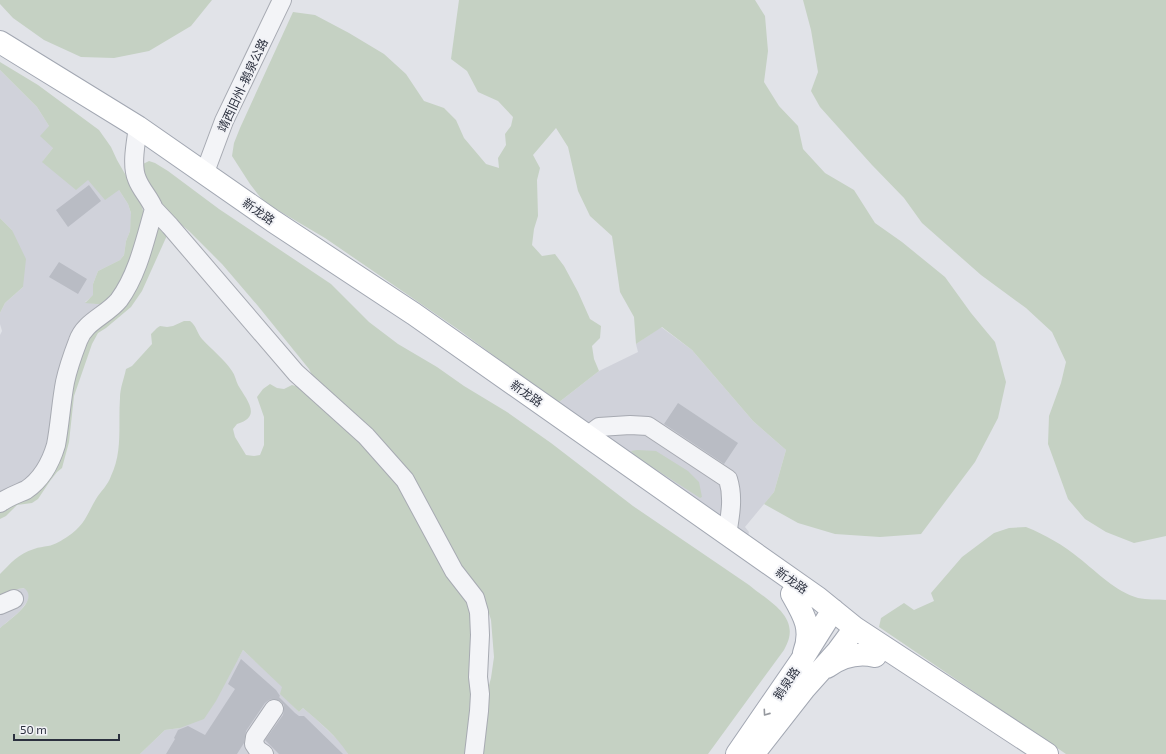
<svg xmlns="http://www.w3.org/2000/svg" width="1166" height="754" viewBox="0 0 1166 754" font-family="'Exo 2','Noto Sans SC',sans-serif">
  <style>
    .built { fill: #d0d2da }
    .green { fill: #c5d1c3 }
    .building { fill: #b9bcc4 }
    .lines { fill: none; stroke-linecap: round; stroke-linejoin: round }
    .minor-casing { stroke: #a7aab2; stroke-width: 20 }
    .major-casing { stroke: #a2a7b2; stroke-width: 24 }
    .minor { stroke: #f3f4f7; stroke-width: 18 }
    .major { stroke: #fff; stroke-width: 22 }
    .oneway { stroke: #95989e }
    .labels { text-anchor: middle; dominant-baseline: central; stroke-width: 4; stroke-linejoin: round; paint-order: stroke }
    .street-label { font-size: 12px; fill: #2b303e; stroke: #f1f2f6 }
  </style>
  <rect width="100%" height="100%" fill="#e1e3e8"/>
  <path class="built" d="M 0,70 L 37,107 L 49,126 L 53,148 L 43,161 L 88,180 L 119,190 L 128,204 L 131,213 L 131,221 L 130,231 L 126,241 L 124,255 L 120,260 L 98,271 L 93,284 L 94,295 L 85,302 L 96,304 L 107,304 L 34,474 L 0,496 L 0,335 L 2,331 L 0,324 L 0,313 L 5,303 L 23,287 L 12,230 L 0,218 Z
    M 661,327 L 692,350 L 753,421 L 786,450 L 774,492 L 745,527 L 749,532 L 748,536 L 703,503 L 637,460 L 558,403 L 599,371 L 638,352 L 636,344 Z
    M 25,588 L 29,591 L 30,596 L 27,602 L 19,612 L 0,628 L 0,598 L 18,589 Z
    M 243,650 L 283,687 L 281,694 L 299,712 L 303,708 L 317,720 L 343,745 L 348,754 L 140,754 L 165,730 L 180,728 L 238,659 Z"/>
  <path class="green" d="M 0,0 L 212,0 L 191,26 L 149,51 L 114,58 L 81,57 L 44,40 L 13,18 L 0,4 Z
    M 459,0 L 755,0 L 765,16 L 768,51 L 764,82 L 779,106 L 798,126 L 803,149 L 825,173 L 854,190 L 875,223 L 902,242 L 945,277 L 971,313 L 995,342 L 1006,382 L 998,418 L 975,462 L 921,534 L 880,537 L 835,534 L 798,523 L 764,504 L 774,492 L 786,450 L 753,421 L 692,350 L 662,327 L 636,344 L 634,317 L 620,292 L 612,236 L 590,216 L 578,191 L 568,147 L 556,128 L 533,155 L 540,168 L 537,180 L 538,216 L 534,229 L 532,245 L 542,256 L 555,254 L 564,266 L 578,292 L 590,319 L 601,326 L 600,338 L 592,346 L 594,359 L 599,371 L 558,403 L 459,330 L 325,238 L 264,202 L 250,184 L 232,156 L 234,143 L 240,128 L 293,12 L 315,15 L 349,33 L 384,54 L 406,74 L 424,101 L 444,108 L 456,120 L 464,138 L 486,164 L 499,168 L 498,158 L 506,145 L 505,134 L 511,126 L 513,117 L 498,101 L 478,92 L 467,71 L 451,59 Z
    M 803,0 L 1166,0 L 1166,536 L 1134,543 L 1106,532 L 1085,519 L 1068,499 L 1048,444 L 1049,416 L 1061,383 L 1066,362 L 1052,332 L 1026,308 L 981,275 L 922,223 L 904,198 L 872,165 L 820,107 L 811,91 L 818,72 L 811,30 Z
    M 0,62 L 38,85 L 99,130 L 111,147 L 117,160 L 140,200 L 144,214 L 129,270 L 107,304 L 96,304 L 85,303 L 93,295 L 93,284 L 98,271 L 120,260 L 124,255 L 126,241 L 130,231 L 131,213 L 128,204 L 119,190 L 105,200 L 88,180 L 76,190 L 42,162 L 53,148 L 40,136 L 49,126 L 37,107 L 0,70 Z
    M 149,161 L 155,163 L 168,171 L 219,209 L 331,284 L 369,322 L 398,344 L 437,367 L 464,386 L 507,412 L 551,443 L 633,506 L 749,585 C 765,599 795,613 789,638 C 788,642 786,646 784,650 L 708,754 L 480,754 L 486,696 L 491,678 L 494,657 L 491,620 L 487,607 L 481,595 L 467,576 L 449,543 L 315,381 L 309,369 L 258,306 L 222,264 L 189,231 L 168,213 L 148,190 L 141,165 Z
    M 0,218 L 12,230 L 26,259 L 23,287 L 5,303 L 0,313 Z
    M 157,222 L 169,231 L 142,291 L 131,307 L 106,328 L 98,333 L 92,344 L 74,396 L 69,442 L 62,468 L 57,472 L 50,481 L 38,499 L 32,503 L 17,505 L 6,516 L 0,519 L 0,509 L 34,492 L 77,359 Z
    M 184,321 L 190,321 C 196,325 197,333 202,339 C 211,349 224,359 232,371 C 235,375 236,381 238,385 C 246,399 263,417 237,424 L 233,429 L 235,437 L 246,455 L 254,456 L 260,455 L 264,445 L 264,417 L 257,397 L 263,389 L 270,384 L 277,388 L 284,389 L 292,385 L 303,388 L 386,465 L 464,595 L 474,616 L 470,703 L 466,754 L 348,754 C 337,736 319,722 303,708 L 299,712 L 280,694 L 282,687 L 243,650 L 216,701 L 204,719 L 180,728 L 165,730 L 140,754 L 0,754 L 0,628 C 9,620 40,600 24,588 L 18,589 L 0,598 L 0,574 C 11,563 18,554 34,549 C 39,547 43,547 48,546 C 55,545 62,540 67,537 C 85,525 86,516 96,499 C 101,491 108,485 111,476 C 123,451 118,425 120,398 C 120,388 124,379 126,369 L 132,366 L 152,344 L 151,334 L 157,328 L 160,326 L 167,327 L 173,326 Z
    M 637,450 L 656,451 L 688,471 L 699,482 L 702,497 L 700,498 L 697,496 L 635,456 L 631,451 Z
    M 1026,527 C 1046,535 1063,545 1079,558 C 1098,573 1115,591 1138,598 C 1147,600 1157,599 1166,600 L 1166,754 L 1066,754 L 879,627 L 881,618 L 904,603 L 914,610 L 934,601 L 931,593 L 962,557 L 994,533 L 1009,528 Z"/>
  <path class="building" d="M 89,185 L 101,201 L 68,227 L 56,210 Z
    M 59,262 L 87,279 L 78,294 L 49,277 Z
    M 678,403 L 738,443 L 724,464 L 664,424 Z
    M 241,659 L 276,690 L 280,696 L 279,697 L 295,713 L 299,716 L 304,716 L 343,754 L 279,754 L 265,740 L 283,715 L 284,710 L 284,705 L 280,701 L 274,699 L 269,700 L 265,703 L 246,731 L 244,743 L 237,754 L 166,754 L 175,739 L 174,738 L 178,730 L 188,726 L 205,735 L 235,689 L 228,684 Z"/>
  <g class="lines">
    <defs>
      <path id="minor" d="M 205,172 L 224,121 L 282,0
        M 154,209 L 170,226 L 296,373 L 366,436 L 405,480 L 454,571 L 475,598 L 479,612 L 480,635 L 478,677 L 480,694 L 479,711 L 474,754
        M 587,436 L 599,427 L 630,425 L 648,426 L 728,479 C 734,498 730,516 727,535
        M 0,503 C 8,497 17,494 26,490 C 41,480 51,462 56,445 C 60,424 61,403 65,382 C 68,368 73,354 78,341 C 84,322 107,315 119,300 C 138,274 145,240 154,209 C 150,198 141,190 137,179 C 131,165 136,142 138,127
        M 0,605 L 14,599
        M 264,754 L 258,750 L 254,744 L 255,737 L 274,709"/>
      <path id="major" d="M 0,42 L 138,127 L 273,221 L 414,314 L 818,598 L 855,628 L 1047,754
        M 792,594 C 804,615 813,629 804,653
        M 827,667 C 842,656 857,652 875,656
        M 754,753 L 804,689 L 838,651 L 855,628
        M 737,754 L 801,661 L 833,610"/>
    </defs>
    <use href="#minor" class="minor-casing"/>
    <use href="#major" class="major-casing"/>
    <use href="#minor" class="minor"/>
    <use href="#major" class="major"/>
  </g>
  <defs><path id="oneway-chevron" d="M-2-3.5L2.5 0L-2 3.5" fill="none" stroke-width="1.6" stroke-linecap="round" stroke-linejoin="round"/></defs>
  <use class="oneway" href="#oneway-chevron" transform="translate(766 713) rotate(125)"/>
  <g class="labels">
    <g class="street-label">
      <text transform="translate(242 85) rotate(-65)">靖西旧州-鹅泉公路</text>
      <text transform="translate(259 211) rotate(35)">新龙路</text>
      <text transform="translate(527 393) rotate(35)">新龙路</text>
      <text transform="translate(792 580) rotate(35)">新龙路</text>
      <text transform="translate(786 683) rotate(-56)">鹅泉路</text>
    </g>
  </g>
  <path d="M14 734v6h105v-6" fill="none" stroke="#2b303e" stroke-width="2"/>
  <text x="20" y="734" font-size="12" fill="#2b303e" stroke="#f1f2f6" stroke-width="3" paint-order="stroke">50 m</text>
</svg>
